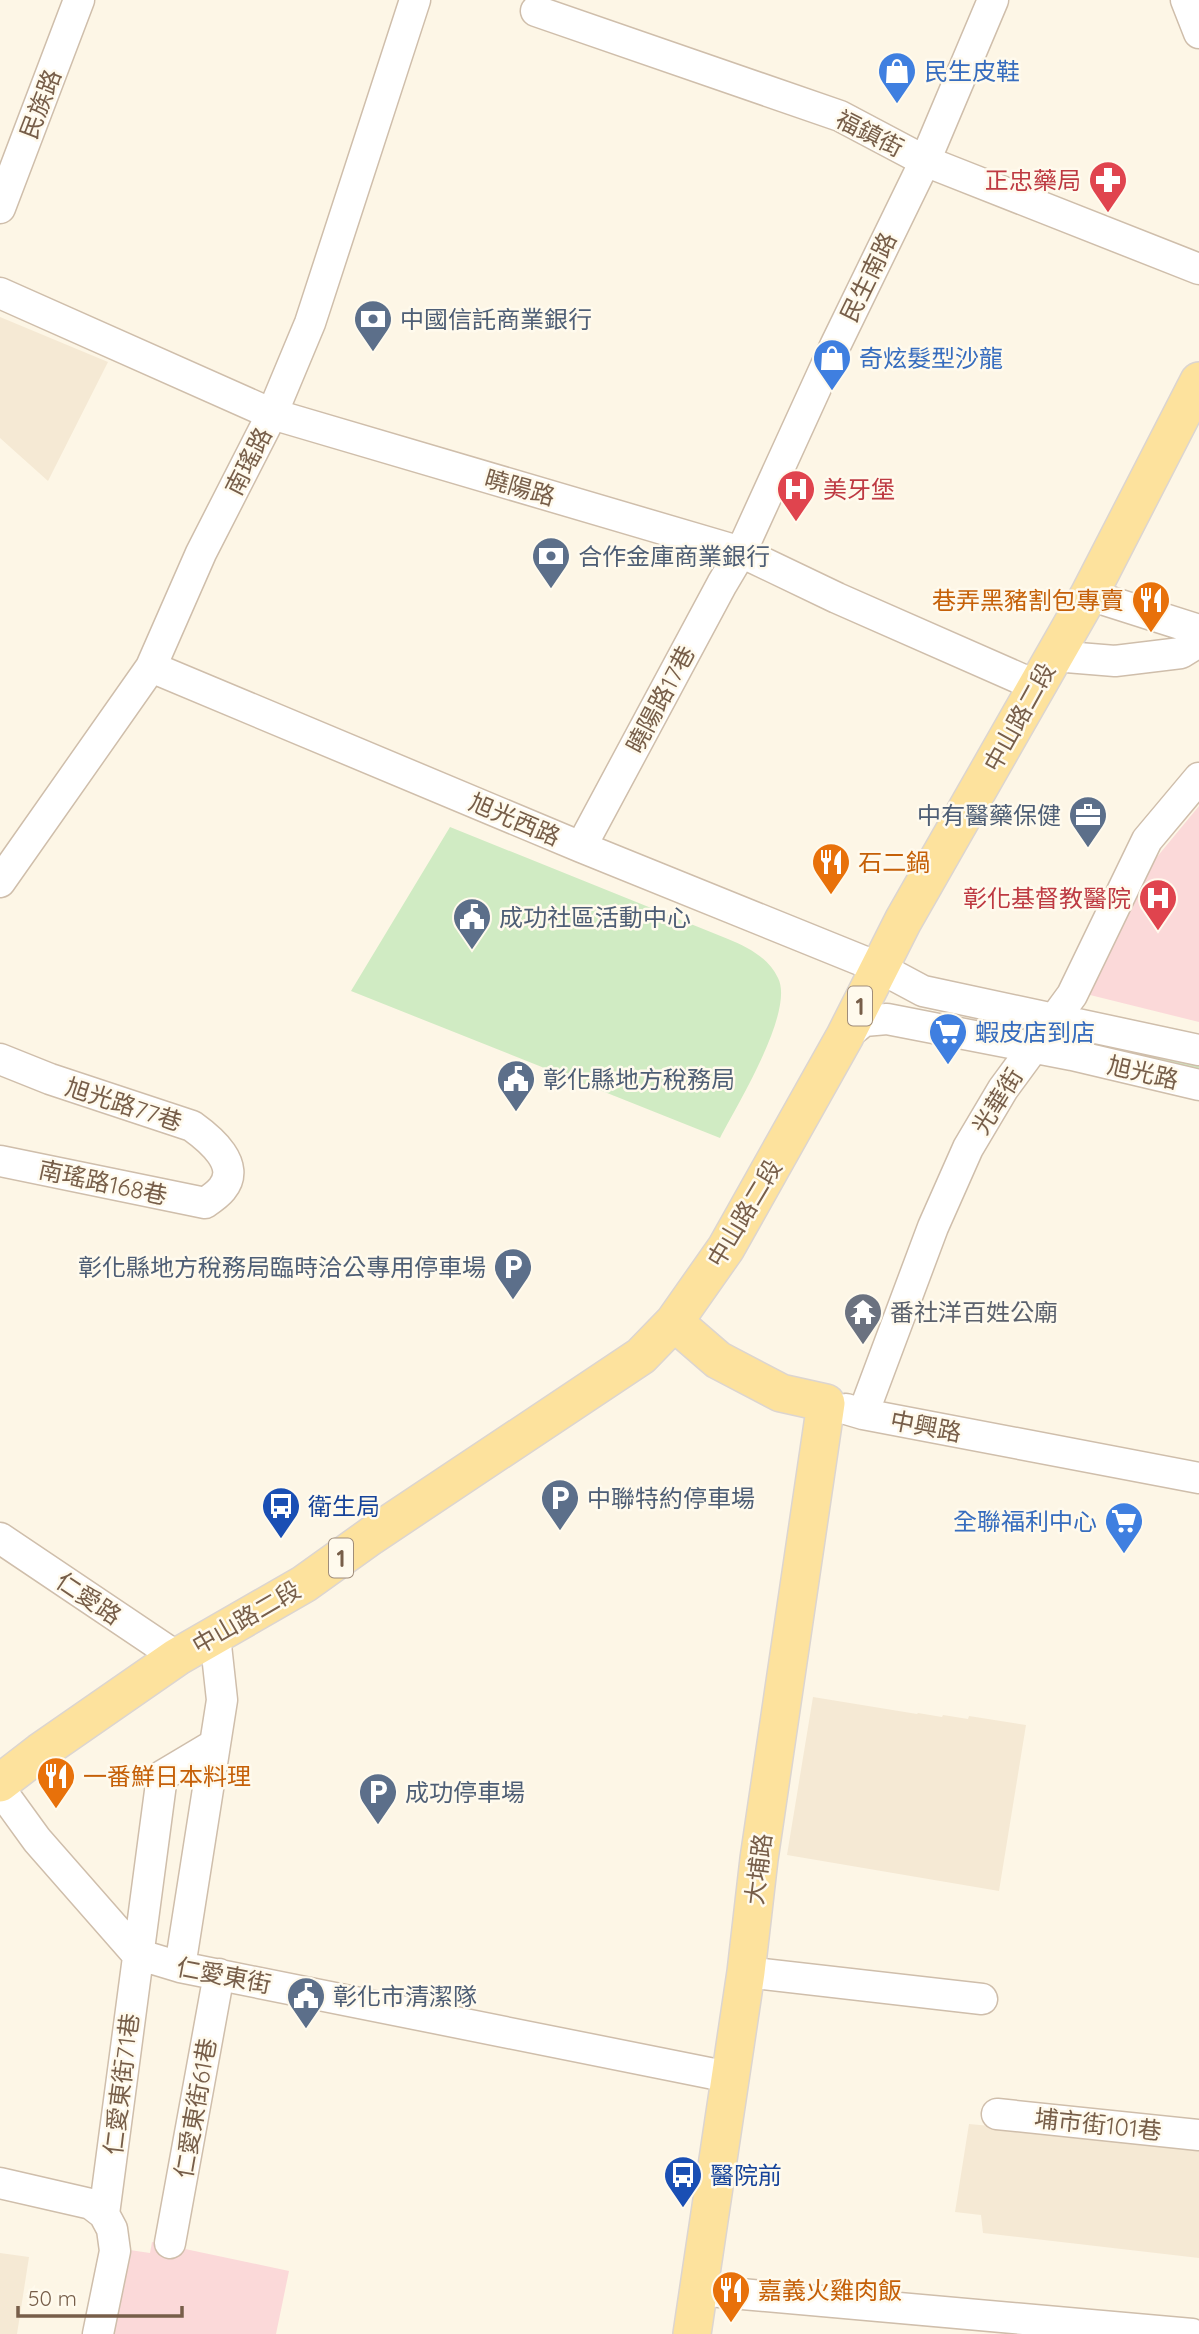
<svg xmlns="http://www.w3.org/2000/svg" width="1199" height="2334" viewBox="0 0 1199 2334" font-family="Quicksand,'Noto Sans TC',sans-serif">
  <style>
    .residential { fill: #f5e9d4 }
    .medical { fill: #fbd9d9 }
    .green { fill: #d0ebc3 }
    .lines { fill: none; stroke-linecap: round; stroke-linejoin: round }
    .minor-casing { stroke: #cfbeab; stroke-width: 33 }
    .major-casing { stroke: #dcd5d0; stroke-width: 40 }
    .minor { stroke: #fff; stroke-width: 30 }
    .major { stroke: #fde29d; stroke-width: 37 }
    .labels { text-anchor: middle; dominant-baseline: central; stroke-width: 5; stroke-linejoin: round; paint-order: stroke }
    .shield { fill: #fffaed; stroke: #a08d7a; stroke-width: 2 }
    .shield-label { font-size: 23px; font-weight: bold; fill: #775e49 }
    .shop-label { font-size: 24px; fill: #366cbe; stroke: #fffaed; text-anchor: start }
    .street-label { font-size: 24px; fill: #775e49; stroke: #fffaed }
    .health-label { font-size: 24px; fill: #be3a42; stroke: #fffaed; text-anchor: end }
    .service-label { font-size: 24px; fill: #4e5e75; stroke: #fffaed; text-anchor: start }
    .food-label { font-size: 24px; fill: #c56008; stroke: #fffaed; text-anchor: start }
    .worship-label { font-size: 24px; fill: #5b616d; stroke: #fffaed; text-anchor: start }
    .transit-label { font-size: 24px; fill: #164399; stroke: #fffaed; text-anchor: start }
  </style>
  <rect width="100%" height="100%" fill="#fdf6e6"/>
  <path class="residential" d="M 0,317 L 108,362 L 48,481 L 0,438 Z
    M 813,1697 L 917,1714 L 918,1713 L 942,1717 L 943,1715 L 968,1719 L 969,1716 L 1026,1725 L 999,1891 L 787,1855 Z
    M 969,2124 L 1199,2145 L 1199,2258 L 983,2233 L 981,2215 L 955,2212 Z
    M 0,2253 L 29,2257 L 17,2334 L 0,2334 Z"/>
  <path class="medical" d="M 1199,806 L 1199,1022 L 1086,994 L 1147,869 Z
    M 152,2242 L 289,2271 L 276,2334 L 106,2334 L 123,2249 L 150,2253 Z"/>
  <path class="green" d="M 450,827 L 728,939 C 747,947 768,957 778,978 C 795,1011 737,1105 720,1138 L 351,991 Z
    M 1063,1034 L 1199,1061 L 1199,1075 L 1062,1039 Z"/>
  <g class="lines">
    <defs>
      <path id="minor" d="M 1186,0 L 1199,33
        M 536,11 L 840,116 L 925,161 L 1199,269
        M 0,208 L 79,0
        M 0,293 L 272,414 L 741,552 L 837,598 L 1037,686
        M 1089,595 L 1199,630
        M 1054,656 L 1115,661 L 1181,653 L 1199,642
        M 151,667 L 581,847 L 880,968 L 923,991 L 1199,1050
        M 581,847 L 722,584 L 741,552 L 835,346 L 925,161 L 993,0
        M 0,882 L 151,667 L 201,553 L 272,414 L 310,323 L 415,0
        M 845,1036 L 864,1021 L 887,1019 L 1072,1055 L 1199,1085
        M 0,1059 L 50,1079 L 192,1126 C 210,1139 242,1165 222,1189 C 218,1194 211,1199 205,1203 L 0,1161
        M 846,1409 L 863,1414 L 1199,1478
        M 863,1414 L 933,1227 L 968,1148 L 1003,1089 L 1072,995 L 1147,840 L 1199,778
        M 0,1538 L 177,1657
        M 0,1789 L 37,1840 L 137,1954 L 180,1967 L 729,2077
        M 180,1967 L 222,1700 L 215,1636
        M 746,1972 L 982,1999
        M 997,2114 L 1199,2135
        M 0,2183 L 91,2204 L 104,2214 L 112,2229 L 115,2251 L 98,2334
        M 104,2214 L 162,1776 L 214,1745
        M 170,2243 L 219,1974
        M 697,2290 L 1192,2334"/>
      <path id="major" d="M 674,1322 L 718,1360 L 781,1393 L 826,1403 L 759,1859 L 746,1972 L 692,2334
        M 0,1783 L 40,1752 L 177,1657 L 304,1584 L 371,1536 L 641,1356 L 674,1322 L 726,1248 L 845,1036 L 903,921 L 1089,595 L 1199,381"/>
    </defs>
    <use href="#minor" class="minor-casing"/>
    <use href="#major" class="major-casing"/>
    <use href="#minor" class="minor"/>
    <use href="#major" class="major"/>
  </g>
  <defs>
    <symbol id="shop-pin" viewBox="-11 -11 22 30"><path d="M0 17L-7.5 6A9.5 9.5 0 1 1 7.5 6Z" fill="#3f7fe0" stroke="#fffaed"/><path d="M-5-2.5h2.3a2.7 3.5 0 0 1 5.4 0H5L5.5 6h-11ZM-1.5-2.5h3a1.5 2.3 0 0 0-3 0Z" fill="#fff"/></symbol>
    <symbol id="pharmacy-pin" viewBox="-11 -11 22 30"><path d="M0 17L-7.5 6A9.5 9.5 0 1 1 7.5 6Z" fill="#e0444e" stroke="#fffaed"/><path d="M-2-6h4v4h4v4h-4v4h-4v-4h-4v-4h4Z" fill="#fff"/></symbol>
    <symbol id="bank-pin" viewBox="-11 -11 22 30"><path d="M0 17L-7.5 6A9.5 9.5 0 1 1 7.5 6Z" fill="#5c6f8a" stroke="#fffaed"/><path d="M-6-4H6V4H-6ZM0-2.3a2.3 2.3 0 1 0 0 4.6a2.3 2.3 0 1 0 0-4.6Z" fill="#fff"/></symbol>
    <symbol id="hospital-pin" viewBox="-11 -11 22 30"><path d="M0 17L-7.5 6A9.5 9.5 0 1 1 7.5 6Z" fill="#e0444e" stroke="#fffaed"/><path d="M-5-5h3v3.5h4V-5h3V5h-3V1.5h-4V5h-3Z" fill="#fff"/></symbol>
    <symbol id="restaurant-pin" viewBox="-11 -11 22 30"><path d="M0 17L-7.5 6A9.5 9.5 0 1 1 7.5 6Z" fill="#e8710a" stroke="#fffaed"/><path d="M-5-6h1v4h1v-4h1v4h1v-4h1v5L-1.5 .5V6h-2V.5L-5-1ZM5-6V6H3V1.5H1.5Q1.5-4 5-6Z" fill="#fff"/></symbol>
    <symbol id="office-pin" viewBox="-11 -11 22 30"><path d="M0 17L-7.5 6A9.5 9.5 0 1 1 7.5 6Z" fill="#5c6f8a" stroke="#fffaed"/><path d="M-6-3h4V-5.5h4V-3h4V5H-6ZM-1-4.5V-3h2v-1.5ZM-6 0V1H6V0Z" fill="#fff"/></symbol>
    <symbol id="civic-pin" viewBox="-11 -11 22 30"><path d="M0 17L-7.5 6A9.5 9.5 0 1 1 7.5 6Z" fill="#5c6f8a" stroke="#fffaed"/><path d="M-.6-6.5H3V-4.5H.6V-3L4-1V1h2V6H-6V1h2V-1L-.6-3ZM-1.2 2.5V6h2.4V2.5Z" fill="#fff"/></symbol>
    <symbol id="supermarket-pin" viewBox="-11 -11 22 30"><path d="M0 17L-7.5 6A9.5 9.5 0 1 1 7.5 6Z" fill="#3f7fe0" stroke="#fffaed"/><path d="M-6-5.5h2.5l.6 2H6L4.5 2H-2.5L-4.4-4H-6ZM-1.5 3.2a1.3 1.3 0 1 0 .1 0ZM3 3.2a1.3 1.3 0 1 0 .1 0Z" fill="#fff"/></symbol>
    <symbol id="parking-pin" viewBox="-11 -11 22 30"><path d="M0 17L-7.5 6A9.5 9.5 0 1 1 7.5 6Z" fill="#5c6f8a" stroke="#fffaed"/><path d="M-3.5-5.5H1a3.5 3.5 0 0 1 0 7H-1V5.5H-3.5ZM-1-3.4V-.6H.8a1.4 1.4 0 0 0 0-2.8Z" fill="#fff"/></symbol>
    <symbol id="temple-pin" viewBox="-11 -11 22 30"><path d="M0 17L-7.5 6A9.5 9.5 0 1 1 7.5 6Z" fill="#6b7280" stroke="#fffaed"/><path d="M0-6L5-2H3V0L6.5 2.5H4V6H1.5V3h-3V6H-4V2.5H-6.5L-3 0V-2H-5Z" fill="#fff"/></symbol>
    <symbol id="bus-pin" viewBox="-11 -11 22 30"><path d="M0 17L-7.5 6A9.5 9.5 0 1 1 7.5 6Z" fill="#1a4fb4" stroke="#fffaed"/><path d="M-5-6H5V4H4V6H2V4H-2V6H-4V4H-5ZM-3.5-4V0h7V-4ZM-3.5 1.2v1.5H-2V1.2ZM2 1.2v1.5H3.5V1.2Z" fill="#fff"/></symbol>
  </defs>
  <g fill-rule="evenodd">
    <use href="#shop-pin" x="875" y="49" width="44" height="60"/>
    <use href="#pharmacy-pin" x="1086" y="158" width="44" height="60"/>
    <use href="#bank-pin" x="351" y="297" width="44" height="60"/>
    <use href="#shop-pin" x="810" y="336" width="44" height="60"/>
    <use href="#hospital-pin" x="774" y="467" width="44" height="60"/>
    <use href="#bank-pin" x="529" y="534" width="44" height="60"/>
    <use href="#restaurant-pin" x="1129" y="578" width="44" height="60"/>
    <use href="#office-pin" x="1066" y="793" width="44" height="60"/>
    <use href="#restaurant-pin" x="809" y="840" width="44" height="60"/>
    <use href="#hospital-pin" x="1136" y="876" width="44" height="60"/>
    <use href="#civic-pin" x="450" y="895" width="44" height="60"/>
    <use href="#supermarket-pin" x="926" y="1010" width="44" height="60"/>
    <use href="#civic-pin" x="494" y="1057" width="44" height="60"/>
    <use href="#parking-pin" x="491" y="1245" width="44" height="60"/>
    <use href="#temple-pin" x="841" y="1290" width="44" height="60"/>
    <use href="#parking-pin" x="538" y="1476" width="44" height="60"/>
    <use href="#bus-pin" x="259" y="1484" width="44" height="60"/>
    <use href="#supermarket-pin" x="1102" y="1499" width="44" height="60"/>
    <use href="#restaurant-pin" x="34" y="1754" width="44" height="60"/>
    <use href="#parking-pin" x="356" y="1770" width="44" height="60"/>
    <use href="#civic-pin" x="284" y="1974" width="44" height="60"/>
    <use href="#bus-pin" x="661" y="2153" width="44" height="60"/>
    <use href="#restaurant-pin" x="709" y="2268" width="44" height="60"/>
  </g>
  <g class="labels">
    <g class="shield">
      <rect x="848" y="986.5" width="24" height="39" rx="5"/>
      <rect x="329" y="1538.5" width="24" height="39" rx="5"/>
    </g>
    <g class="shield-label">
      <text x="860" y="1006">1</text>
      <text x="341" y="1558">1</text>
    </g>
    <g class="shop-label">
      <text x="924" y="71">民生皮鞋</text>
      <text x="859" y="358">奇炫髮型沙龍</text>
      <text x="975" y="1032">蝦皮店到店</text>
      <text x="1097" y="1521" text-anchor="end">全聯福利中心</text>
    </g>
    <g class="street-label">
      <text transform="translate(40 104) rotate(-69)">民族路</text>
      <text transform="translate(870 133) rotate(27)">福鎮街</text>
      <text transform="translate(868 277) rotate(-64)">民生南路</text>
      <text transform="translate(248 461) rotate(-63)">南瑤路</text>
      <text transform="translate(520 487) rotate(16)">曉陽路</text>
      <text transform="translate(660 699) rotate(-62)">曉陽路17巷</text>
      <text transform="translate(1019 717) rotate(-61)">中山路二段</text>
      <text transform="translate(515 819) rotate(23)">旭光西路</text>
      <text transform="translate(1143 1072) rotate(13)">旭光路</text>
      <text transform="translate(997 1101) rotate(-58)">光華街</text>
      <text transform="translate(124 1104) rotate(18)">旭光路77巷</text>
      <text transform="translate(103 1182) rotate(12)">南瑤路168巷</text>
      <text transform="translate(744 1213) rotate(-59)">中山路二段</text>
      <text transform="translate(926 1426) rotate(11)">中興路</text>
      <text transform="translate(89 1598) rotate(34)">仁愛路</text>
      <text transform="translate(246 1617) rotate(-30)">中山路二段</text>
      <text transform="translate(758 1869) rotate(-83)">大埔路</text>
      <text transform="translate(224 1975) rotate(11)">仁愛東街</text>
      <text transform="translate(121 2084) rotate(-83)">仁愛東街71巷</text>
      <text transform="translate(195 2108) rotate(-80)">仁愛東街61巷</text>
      <text transform="translate(1098 2124) rotate(6)">埔市街101巷</text>
    </g>
    <g class="health-label">
      <text x="1081" y="180">正忠藥局</text>
      <text x="823" y="489" text-anchor="start">美牙堡</text>
      <text x="1131" y="898">彰化基督教醫院</text>
    </g>
    <g class="service-label">
      <text x="400" y="319">中國信託商業銀行</text>
      <text x="578" y="556">合作金庫商業銀行</text>
      <text x="1061" y="815" text-anchor="end">中有醫藥保健</text>
      <text x="499" y="917">成功社區活動中心</text>
      <text x="543" y="1079">彰化縣地方稅務局</text>
      <text x="486" y="1267" text-anchor="end">彰化縣地方稅務局臨時洽公專用停車場</text>
      <text x="587" y="1498">中聯特約停車場</text>
      <text x="405" y="1792">成功停車場</text>
      <text x="333" y="1996">彰化市清潔隊</text>
    </g>
    <g class="food-label">
      <text x="1124" y="600" text-anchor="end">巷弄黑豬割包專賣</text>
      <text x="858" y="862">石二鍋</text>
      <text x="83" y="1776">一番鮮日本料理</text>
      <text x="758" y="2290">嘉義火雞肉飯</text>
    </g>
    <g class="worship-label">
      <text x="890" y="1312">番社洋百姓公廟</text>
    </g>
    <g class="transit-label">
      <text x="308" y="1506">衛生局</text>
      <text x="710" y="2175">醫院前</text>
    </g>
  </g>
  <path d="M18 2306v10h164v-10" fill="none" stroke="#775e49" stroke-width="3.5"/>
  <text x="28" y="2306" font-size="21" fill="#775e49" stroke="#fffaed" stroke-width="5" paint-order="stroke">50 m</text>
</svg>
